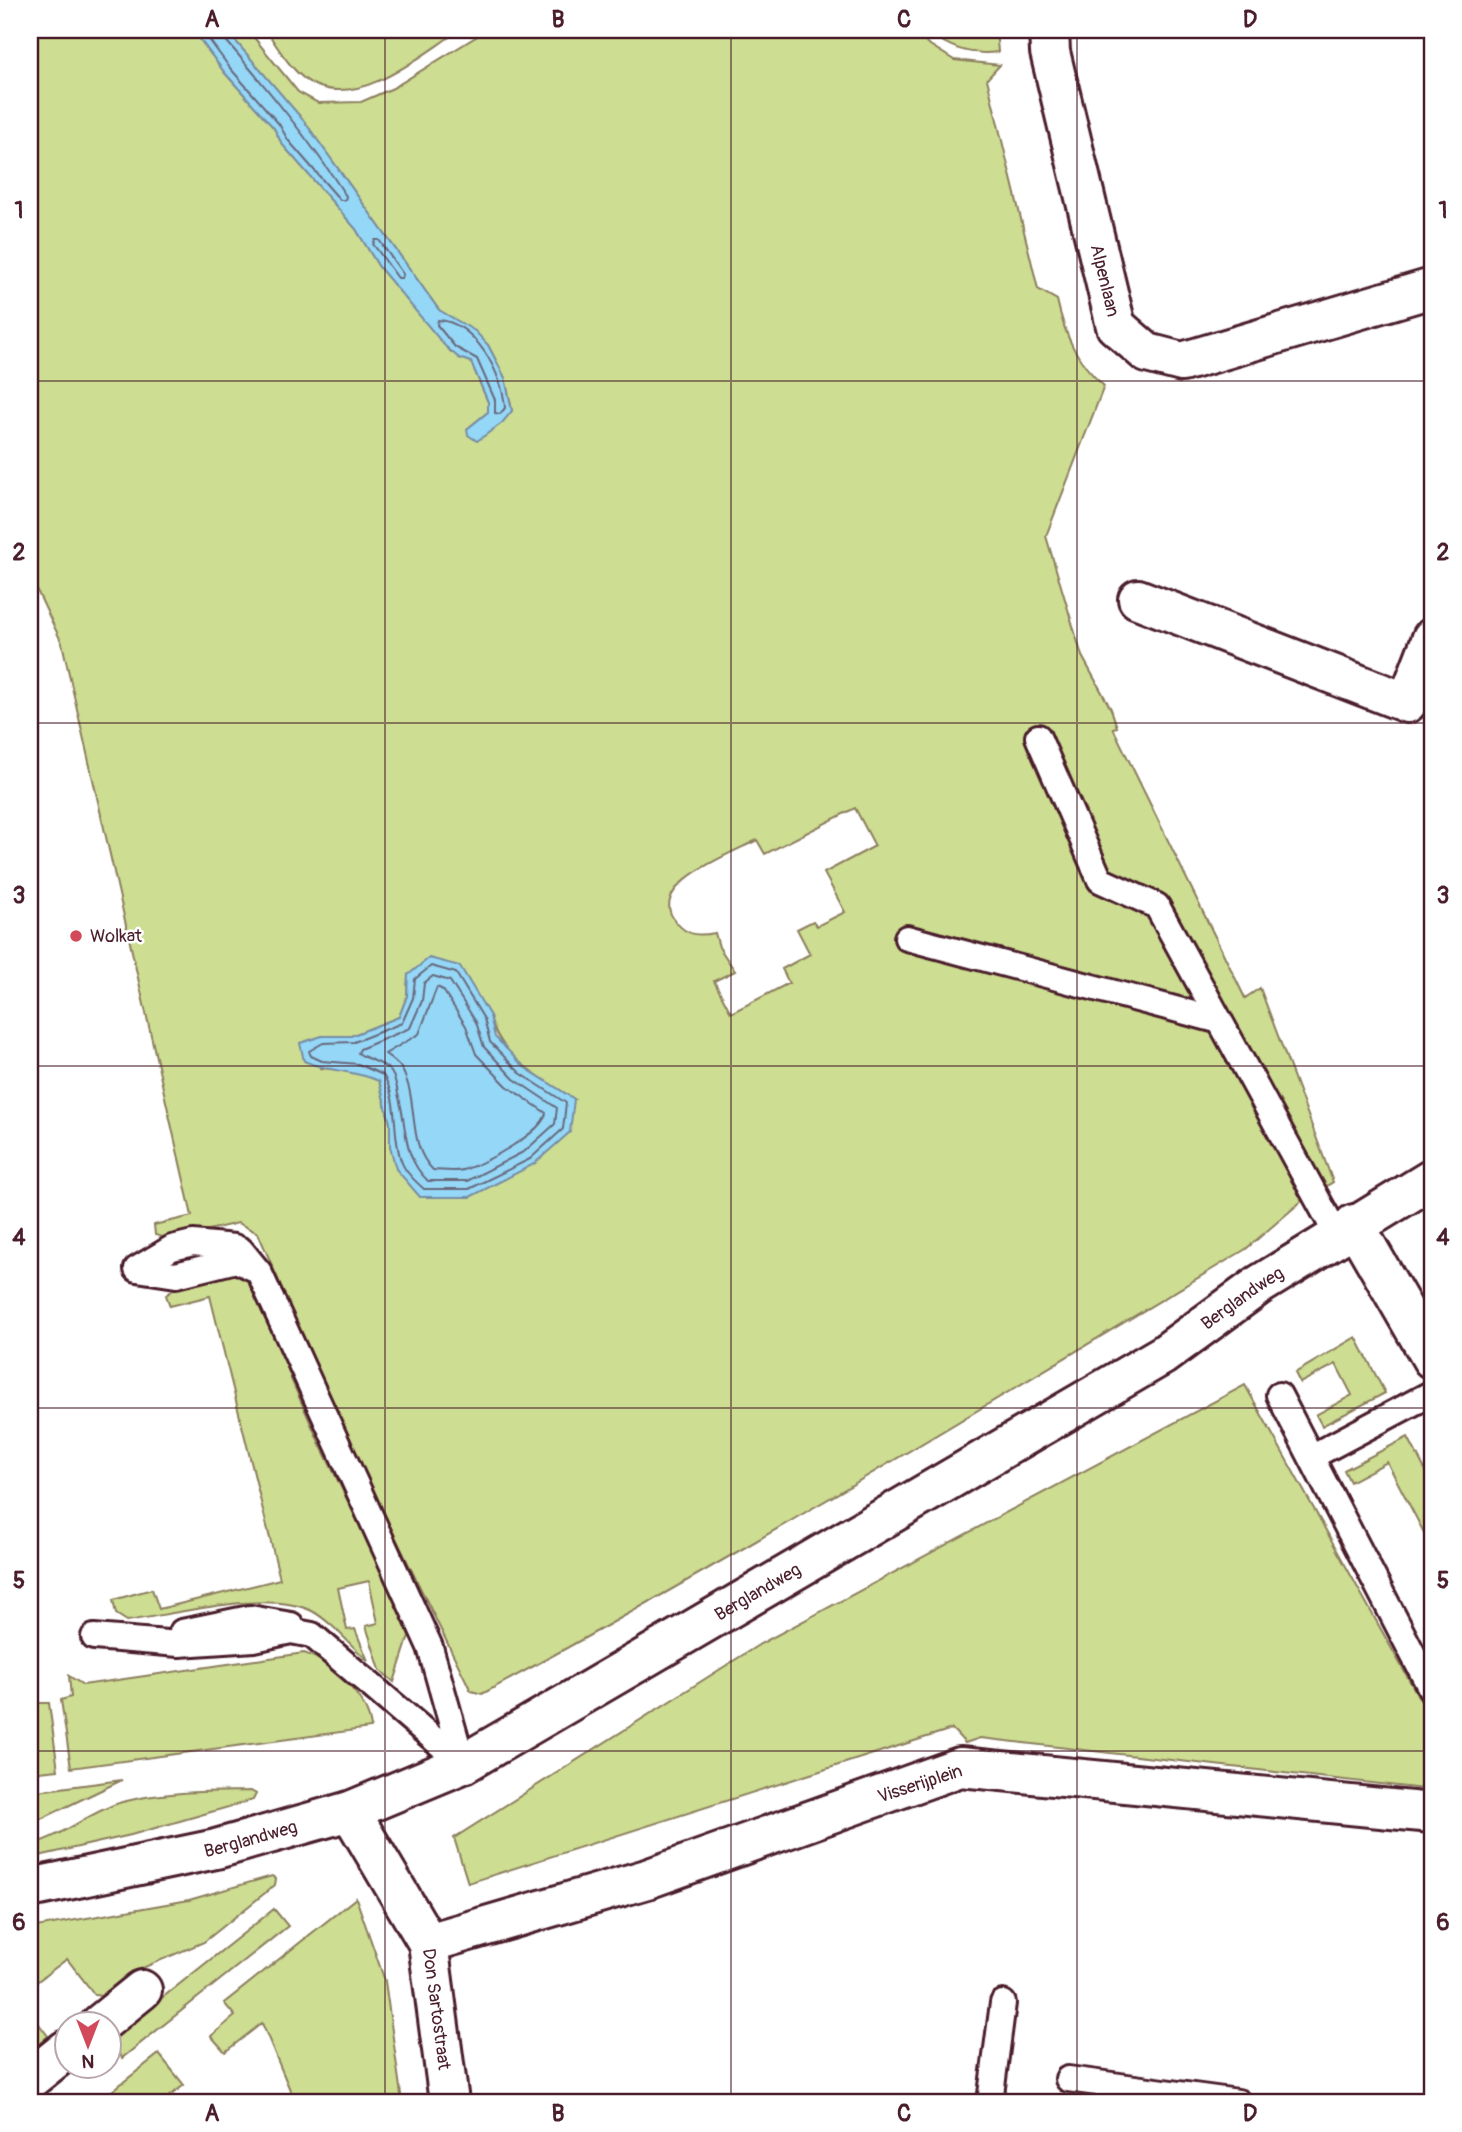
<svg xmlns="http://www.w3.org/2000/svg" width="1462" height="2132" viewBox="0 0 1462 2132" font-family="Pangolin,sans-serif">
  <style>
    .green { fill: #cddd91; stroke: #8c7e5e; stroke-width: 2; fill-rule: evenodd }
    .water { fill: #95d7f7; stroke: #778da5; stroke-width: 2 }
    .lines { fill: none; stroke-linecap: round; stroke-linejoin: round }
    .shore { stroke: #68697d; stroke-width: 2 }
    .lane-casing { stroke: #4a1f2b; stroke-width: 30 }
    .street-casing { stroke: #4a1f2b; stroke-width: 44 }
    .lane { stroke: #fff; stroke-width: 24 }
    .street { stroke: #fff; stroke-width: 38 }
    .grid { fill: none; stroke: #4a1f2b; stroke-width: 2; stroke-opacity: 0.55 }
    .poi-dot { fill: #d1495b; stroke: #fff; stroke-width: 2.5 }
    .labels { text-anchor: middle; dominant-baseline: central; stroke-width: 5; stroke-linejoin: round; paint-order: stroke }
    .street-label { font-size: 18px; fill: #4a1f2b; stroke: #fff }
    .poi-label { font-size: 18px; fill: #4a1f2b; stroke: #fff; text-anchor: start }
    .neatline { fill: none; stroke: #4a1f2b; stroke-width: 2.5 }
    .grid-label { font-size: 23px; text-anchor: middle; font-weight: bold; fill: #4a1f2b }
  </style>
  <rect width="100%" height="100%" fill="#fff"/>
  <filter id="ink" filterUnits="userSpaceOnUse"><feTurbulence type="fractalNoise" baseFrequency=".0143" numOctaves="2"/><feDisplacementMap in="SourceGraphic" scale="14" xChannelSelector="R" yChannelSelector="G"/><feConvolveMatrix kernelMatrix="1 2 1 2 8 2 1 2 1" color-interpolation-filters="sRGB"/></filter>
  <g filter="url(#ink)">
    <path class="green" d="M 30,30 L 193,30 L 225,73 L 274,128 L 282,144 L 356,229 L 379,267 L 451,352 L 471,362 L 488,402 L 488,412 L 467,429 L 512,410 L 505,378 L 488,345 L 439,310 L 304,121 L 226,30 L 248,30 L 298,92 L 318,103 L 361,102 L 393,88 L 487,30 L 906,30 L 954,60 L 1000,65 L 987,79 L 1038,289 L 1057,300 C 1065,336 1076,361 1104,386 L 1046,536 L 1082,656 L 1111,709 L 1117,727 L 1113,728 L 1245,998 L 1260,988 L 1333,1182 L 1307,1198 L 1304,1193 L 1301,1196 L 1303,1200 L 1246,1249 C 993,1401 742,1555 482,1694 L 471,1691 L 347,1439 L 258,1233 L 238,1223 L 170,1239 L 155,1235 L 154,1225 L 192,1216 L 62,643 L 30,576 ZM 855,808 L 875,846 L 824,873 L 845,912 L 817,926 L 813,921 L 797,929 L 810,954 L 782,969 L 789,983 L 731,1013 L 714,981 L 735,971 L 719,947 L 715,933 C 699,936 687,936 676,922 C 644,885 733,853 757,840 L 765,854 ZM 408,975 L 490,1016 C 500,1058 540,1077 574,1099 L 390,1146 L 390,1123 L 379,1081 L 356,1071 L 320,1068 L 322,1036 L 351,1036 L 399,1017 L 407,996 Z
      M 266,30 L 460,30 C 422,54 365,105 317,86 C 295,78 278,48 266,30 Z
      M 924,30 L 996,30 L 998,52 C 967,56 949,47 924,30 Z
      M 221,1274 L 236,1275 L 248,1281 L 261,1297 L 275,1328 L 291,1379 L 320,1444 L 389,1585 L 409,1636 L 394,1682 L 380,1670 L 366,1626 L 378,1623 L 369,1581 L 338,1588 L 347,1630 L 355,1629 L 368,1661 C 351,1646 332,1622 312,1611 C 268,1589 176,1614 127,1621 L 116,1614 L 113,1600 L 152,1589 L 159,1609 L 280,1579 L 210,1296 L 170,1306 L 166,1295 L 180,1285 Z
      M 1356,1337 L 1385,1393 L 1322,1426 L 1316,1415 L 1352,1395 L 1336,1364 L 1300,1383 L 1295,1373 Z
      M 1245,1385 L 1432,1721 L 1432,1790 L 980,1738 L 965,1743 L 952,1729 L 468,1883 L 454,1838 L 760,1644 Z
      M 1408,1437 L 1432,1483 L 1432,1548 L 1387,1462 L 1350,1482 L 1344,1470 Z
      M 304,1653 C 330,1661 369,1699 371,1728 L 71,1768 L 61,1700 L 71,1697 L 69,1676 L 83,1685 Z
      M 36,1680 L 38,1703 L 49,1703 L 58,1770 L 30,1773 L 30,1687 Z
      M 122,1780 L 43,1818 L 30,1822 L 30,1792 Z
      M 251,1791 L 256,1794 L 253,1800 L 131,1835 L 30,1858 L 30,1845 C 64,1836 89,1812 122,1802 C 163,1791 209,1792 251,1791 Z
      M 272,1876 L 276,1879 L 275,1885 L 204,1942 L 128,1974 L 101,1996 L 95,1995 L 67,1959 L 30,1987 L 30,1928 L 189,1900 Z
      M 356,1898 L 385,1981 L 402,2102 L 295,2102 L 262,2023 L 225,2052 L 211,2036 L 235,2016 L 224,2003 Z
      M 274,1909 L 288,1926 L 122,2058 L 109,2040 Z
      M 30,2012 L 48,2036 L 30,2052 Z
      M 159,2054 L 184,2085 L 162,2102 L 98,2102 Z"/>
    <path class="water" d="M 193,30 L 226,30 L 304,121 L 439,310 L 475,331 L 488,345 L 505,378 L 512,411 L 502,423 L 477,441 L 468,435 L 467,429 L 488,412 L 488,402 L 471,362 L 459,358 L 445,346 L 379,267 L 356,229 L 282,144 L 274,128 L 225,73 Z
      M 429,958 L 460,966 L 490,1016 L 495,1037 L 524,1067 L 574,1099 L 570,1132 L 534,1164 L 470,1197 L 420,1197 L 396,1169 L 390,1146 L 390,1123 L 379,1081 C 354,1070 328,1072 304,1061 L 300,1043 L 322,1036 L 351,1036 L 399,1017 L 407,996 L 408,975 Z"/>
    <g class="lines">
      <path class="shore" d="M 202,30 L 230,68 L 279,124 L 288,140 L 340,200 L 345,200 L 346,196 C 309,139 267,88 223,37 L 221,30
        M 375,240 L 379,240 L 403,274 L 402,278 L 398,278 L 373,244 Z
        M 438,320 C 475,322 503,374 505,408 L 500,414 L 495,413 L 495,400 L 477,359 L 455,347 L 437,325 Z
        M 431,966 L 456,973 L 484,1019 L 490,1042 L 520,1073 L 566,1103 L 563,1129 L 530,1159 L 469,1189 L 424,1189 C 416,1182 406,1173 402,1163 C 391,1136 400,1102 383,1075 L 358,1064 L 322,1061 L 311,1056 L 309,1051 L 323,1043 L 354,1042 L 402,1023 L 413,998 L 415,979 Z
        M 433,976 L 450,981 L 476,1022 L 484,1047 L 514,1079 L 557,1108 L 555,1124 L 525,1151 L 467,1181 L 428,1181 C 401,1155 408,1127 398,1094 C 397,1087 395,1078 391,1072 C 384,1062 367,1060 358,1053 L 360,1049 L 410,1028 L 422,1001 L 424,983 Z
        M 437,987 L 443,990 L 466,1026 L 476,1054 L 507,1086 L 546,1113 C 543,1133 484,1163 466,1169 C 457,1173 443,1170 433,1170 C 406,1144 420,1100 401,1068 C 397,1062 391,1058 385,1054 L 419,1034 Z"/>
      <defs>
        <path id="lane" d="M 1038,737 L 1100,880 L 1157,906 L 1337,1235
          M 907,938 L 1220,1021
          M 137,1269 L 172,1248 L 193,1243 L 234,1247 L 241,1250 L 259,1272 L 430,1647 L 463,1764
          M 137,1269 L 176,1275 L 236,1260 L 255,1269
          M 1279,1395 L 1432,1691
          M 1311,1457 L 1432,1393
          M 182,1632 L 250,1618 L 291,1625
          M 94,1637 L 179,1644 L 254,1639 L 291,1631 L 312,1635 L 463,1764
          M 1068,2079 L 1238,2102
          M 990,2102 L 1003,2003"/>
        <g id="street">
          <path id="s1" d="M 1049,30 L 1050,52 L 1116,326 L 1147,353 L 1182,362 L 1432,288"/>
          <path d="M 1138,599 L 1407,703 L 1432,638"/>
          <path d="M 1354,1224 L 1432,1359"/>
          <path id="s2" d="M 350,1811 L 428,1943 L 449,2102"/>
          <path id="s3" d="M 30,1888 L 216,1849 L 350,1811 L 463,1764 L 1163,1355 L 1259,1285 L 1432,1179"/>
          <path d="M 428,1943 L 647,1879 L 960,1767 L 1432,1813"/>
          <path d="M 100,2024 L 142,1990"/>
          <path d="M 30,2079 L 66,2050"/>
        </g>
      </defs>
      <use href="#lane" class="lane-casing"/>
      <use href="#street" class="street-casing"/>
      <use href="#lane" class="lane"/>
      <use href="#street" class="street"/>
    </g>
  </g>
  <path class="grid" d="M 385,30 L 385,2102M 731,30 L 731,2102M 1077,30 L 1077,2102M 30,381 L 1432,381M 30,723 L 1432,723M 30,1066 L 1432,1066M 30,1408 L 1432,1408M 30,1751 L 1432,1751"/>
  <circle class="poi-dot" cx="76" cy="936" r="7"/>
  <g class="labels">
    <g class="street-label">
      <text stroke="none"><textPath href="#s1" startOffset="257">Alpenlaan</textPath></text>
      <text stroke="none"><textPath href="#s3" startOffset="1360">Berglandweg</textPath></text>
      <text stroke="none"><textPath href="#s3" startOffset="793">Berglandweg</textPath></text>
      <text transform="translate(920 1784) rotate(-18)">Visserijplein</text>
      <text stroke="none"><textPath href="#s3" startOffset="226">Berglandweg</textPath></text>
      <text stroke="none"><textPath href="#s2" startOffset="220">Don Sartostraat</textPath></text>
    </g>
    <g class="poi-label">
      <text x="90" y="936">Wolkat</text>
    </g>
  </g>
  <rect width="1462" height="2132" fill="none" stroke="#fff" stroke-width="77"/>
  <g transform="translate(88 2045) rotate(180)"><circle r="33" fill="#ffffff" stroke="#b7a5aa" stroke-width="2"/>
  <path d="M0-5L12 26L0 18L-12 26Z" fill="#d1495b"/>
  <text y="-10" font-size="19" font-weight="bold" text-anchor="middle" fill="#4a1f2b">N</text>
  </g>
  <rect x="38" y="38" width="1386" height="2056" class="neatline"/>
  <g class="grid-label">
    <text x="212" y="27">A</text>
    <text x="558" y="27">B</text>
    <text x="904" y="27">C</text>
    <text x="1250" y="27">D</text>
    <text x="19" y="218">1</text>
    <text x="1443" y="218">1</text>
    <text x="19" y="560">2</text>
    <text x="1443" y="560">2</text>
    <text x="19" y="903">3</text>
    <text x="1443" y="903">3</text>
    <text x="19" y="1245">4</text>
    <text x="1443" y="1245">4</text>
    <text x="19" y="1588">5</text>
    <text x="1443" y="1588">5</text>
    <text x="19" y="1930">6</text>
    <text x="1443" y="1930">6</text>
    <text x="212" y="2121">A</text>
    <text x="558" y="2121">B</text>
    <text x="904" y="2121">C</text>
    <text x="1250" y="2121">D</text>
  </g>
</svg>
